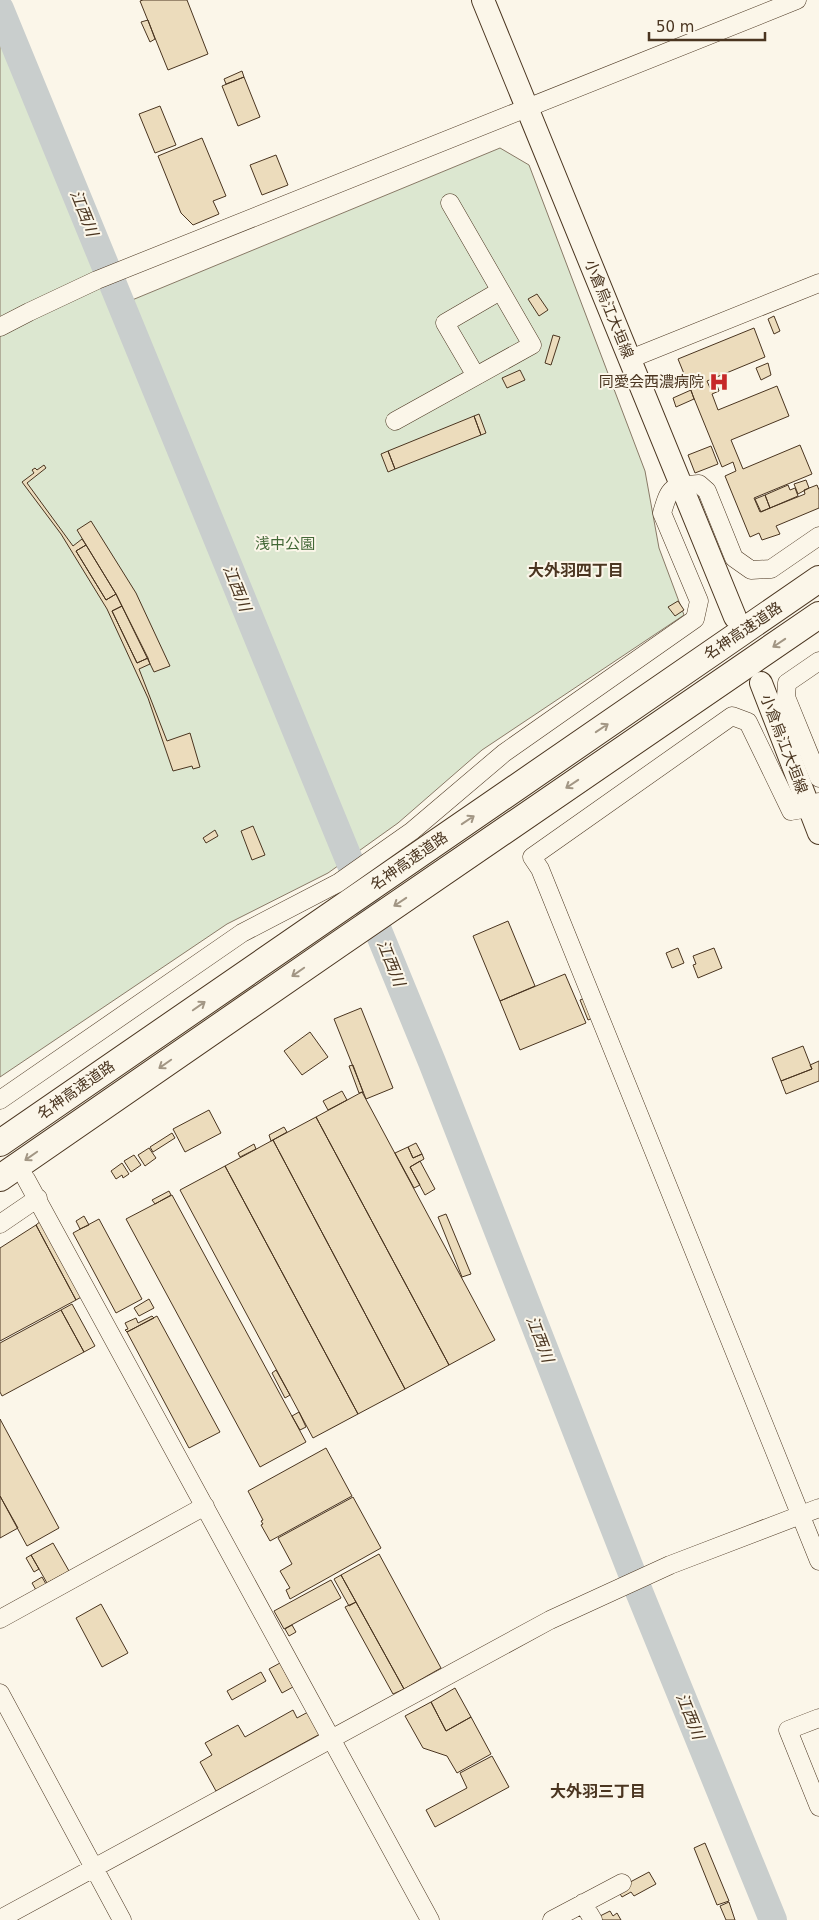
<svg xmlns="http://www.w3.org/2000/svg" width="819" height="1920" viewBox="0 0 819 1920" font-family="'DejaVu Sans','Noto Sans JP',sans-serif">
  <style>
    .green { fill: #dce7d0; stroke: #887966 }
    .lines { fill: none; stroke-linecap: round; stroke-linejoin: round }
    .river { stroke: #c9cecd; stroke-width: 28 }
    .building { fill: #ecdcbc; stroke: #4a3520 }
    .minor-casing { stroke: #4a3520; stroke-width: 19 }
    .major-casing { stroke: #4a3520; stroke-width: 24 }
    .highway-casing { stroke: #4a3520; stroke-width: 28 }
    .minor { stroke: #fbf6e9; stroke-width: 18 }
    .major { stroke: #fbf6e9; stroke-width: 22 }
    .highway { stroke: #fbf6e9; stroke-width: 26 }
    .oneway { stroke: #a29684 }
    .labels { text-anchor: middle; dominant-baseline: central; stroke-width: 4; stroke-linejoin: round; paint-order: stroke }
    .street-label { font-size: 15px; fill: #4a3520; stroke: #fbf6e9 }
    .poi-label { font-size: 15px; fill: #4a3520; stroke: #fbf6e9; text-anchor: end }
    .park-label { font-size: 15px; fill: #436837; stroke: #fbf6e9 }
    .water-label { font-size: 16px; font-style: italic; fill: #4a3520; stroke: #fbf6e9 }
    .neighbourhood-label { font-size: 16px; font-weight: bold; fill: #4a3520; stroke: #fbf6e9 }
  </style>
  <rect width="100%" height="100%" fill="#fbf6e9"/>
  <path class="green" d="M 0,9 L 120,305 L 500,148 L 529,165 L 645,471 L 659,548 L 684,615 L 482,750 L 398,823 L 328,873 L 227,924 L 0,1077 Z"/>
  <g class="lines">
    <path class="river" d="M 0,9 L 432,1062 L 640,1594 L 773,1920"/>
  </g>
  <path class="building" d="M 143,0 L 187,0 L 208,54 L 168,70 L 140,1 Z
    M 148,20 L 155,39 L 150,42 L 141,22 Z
    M 242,71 L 244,77 L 226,84 L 224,79 Z
    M 244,77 L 260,117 L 238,126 L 222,86 Z
    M 160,106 L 176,145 L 155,153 L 139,114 Z
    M 202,138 L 226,196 L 213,201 L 219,214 L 193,225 L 181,213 L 158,156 Z
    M 276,155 L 288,185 L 262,195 L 250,165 Z
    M 537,294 L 548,310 L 539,316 L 528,299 Z
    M 774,316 L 780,331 L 774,334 L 768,319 Z
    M 754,328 L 765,357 L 707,381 L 710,388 L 717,385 L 719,391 L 712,394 L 718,410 L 777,386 L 789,416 L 731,440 L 743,469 L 800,445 L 812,474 L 754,498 L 760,512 L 805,494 L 804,490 L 817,485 L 819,490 L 819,508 L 776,526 L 780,534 L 762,540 L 759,533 L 750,537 L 725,476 L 736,471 L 733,462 L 722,467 L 678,359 Z
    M 553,335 L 560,337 L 551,365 L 545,363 Z
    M 768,363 L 771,375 L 761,380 L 756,368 Z
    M 520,370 L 525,380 L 507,388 L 502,378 Z
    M 691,390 L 694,399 L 676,407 L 673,398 Z
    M 479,414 L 486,433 L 481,435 L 474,416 Z
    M 474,416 L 481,435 L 395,469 L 388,451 Z
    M 711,446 L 718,464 L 695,473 L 688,455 Z
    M 388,451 L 395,469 L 388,472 L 381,454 Z
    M 44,465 L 46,468 L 27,483 L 73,546 L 82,539 L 86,545 L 76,551 L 106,600 L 116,594 L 122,606 L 112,611 L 137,663 L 148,658 L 150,664 L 139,669 L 167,741 L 190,733 L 200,767 L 193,769 L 192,766 L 173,771 L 148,698 L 107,609 L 61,534 L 22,482 L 34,473 L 32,470 L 35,468 L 37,470 Z
    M 806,480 L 809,488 L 798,494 L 794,484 Z
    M 788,485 L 790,490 L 795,488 L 798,496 L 770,508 L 765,495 Z
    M 765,495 L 770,508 L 761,512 L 755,499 Z
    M 91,521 L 136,593 L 170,666 L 154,672 L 116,594 L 77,530 Z
    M 86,545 L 116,594 L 106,600 L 76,551 Z
    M 678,601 L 684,610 L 675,616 L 668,607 Z
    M 122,606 L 148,658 L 137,663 L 112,611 Z
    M 253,826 L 265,855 L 252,860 L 241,831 Z
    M 215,830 L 218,836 L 206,843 L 203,838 Z
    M 508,921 L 535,986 L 500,1001 L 473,936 Z
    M 678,948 L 684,963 L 672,968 L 666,953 Z
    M 714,948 L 722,968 L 698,978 L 693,965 L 696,964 L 693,956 Z
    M 565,974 L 586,1023 L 520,1050 L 500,1001 Z
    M 587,997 L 595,1017 L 588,1020 L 580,1000 Z
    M 361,1008 L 393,1088 L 366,1099 L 334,1019 Z
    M 310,1032 L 328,1057 L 302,1075 L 284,1051 Z
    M 803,1046 L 812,1069 L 781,1081 L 772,1058 Z
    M 819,1061 L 819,1081 L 786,1094 L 781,1081 L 812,1069 L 810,1065 Z
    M 353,1065 L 363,1092 L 359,1093 L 349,1066 Z
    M 342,1091 L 347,1100 L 328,1110 L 323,1101 Z
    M 362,1092 L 495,1340 L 449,1365 L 316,1117 Z
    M 209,1110 L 221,1133 L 185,1152 L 173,1129 Z
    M 316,1117 L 449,1365 L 405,1389 L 273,1140 Z
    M 284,1127 L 287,1132 L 271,1141 L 269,1135 Z
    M 172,1133 L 175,1138 L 153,1152 L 150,1147 Z
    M 273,1140 L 405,1389 L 358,1414 L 225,1166 Z
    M 416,1143 L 422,1154 L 413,1158 L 408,1147 Z
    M 254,1144 L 256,1149 L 240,1157 L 238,1153 Z
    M 408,1147 L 413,1158 L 422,1154 L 424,1159 L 410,1167 L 420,1185 L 414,1188 L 395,1153 Z
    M 149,1148 L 156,1158 L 145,1166 L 138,1155 Z
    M 134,1155 L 141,1165 L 131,1172 L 124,1161 Z
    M 420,1161 L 435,1189 L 425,1195 L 410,1167 Z
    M 122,1163 L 129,1174 L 123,1178 L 122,1175 L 116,1179 L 111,1171 Z
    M 225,1166 L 358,1414 L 313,1438 L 180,1190 Z
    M 169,1191 L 171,1195 L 155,1204 L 152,1200 Z
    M 172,1195 L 306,1442 L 260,1467 L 126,1219 Z
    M 446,1214 L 471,1274 L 462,1277 L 438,1217 Z
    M 84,1216 L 89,1225 L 80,1229 L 76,1221 Z
    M 99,1219 L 142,1299 L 116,1313 L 73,1233 Z
    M 42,1220 L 83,1296 L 76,1300 L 36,1225 Z
    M 36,1225 L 76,1300 L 0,1341 L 0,1248 Z
    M 149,1299 L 154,1308 L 139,1316 L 134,1308 Z
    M 72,1304 L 95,1346 L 84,1352 L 61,1310 Z
    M 61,1310 L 84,1352 L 2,1396 L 0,1392 L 0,1343 Z
    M 152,1316 L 154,1318 L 127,1332 L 125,1330 L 128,1329 L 125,1323 L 136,1318 L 138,1323 Z
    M 157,1316 L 220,1432 L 189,1448 L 127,1332 Z
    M 276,1370 L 290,1395 L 285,1398 L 272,1373 Z
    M 299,1412 L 306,1427 L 300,1430 L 292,1416 Z
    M 0,1419 L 59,1528 L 27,1546 L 0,1496 Z
    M 326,1448 L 352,1496 L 270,1541 L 261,1525 L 263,1524 L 261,1521 L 263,1520 L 248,1491 Z
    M 0,1496 L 18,1528 L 0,1538 Z
    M 353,1497 L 381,1548 L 290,1599 L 286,1590 L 290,1588 L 280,1571 L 292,1564 L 278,1538 Z
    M 53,1543 L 69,1571 L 47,1583 L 31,1555 Z
    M 379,1554 L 441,1668 L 404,1689 L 341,1575 Z
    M 31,1555 L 39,1569 L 34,1572 L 26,1558 Z
    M 341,1575 L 356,1602 L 349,1606 L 334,1579 Z
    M 42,1577 L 46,1584 L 36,1590 L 32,1583 Z
    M 331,1580 L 341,1598 L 284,1629 L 274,1611 Z
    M 356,1602 L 404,1689 L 393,1694 L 345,1607 Z
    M 101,1604 L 128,1653 L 102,1667 L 76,1618 Z
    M 292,1625 L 296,1632 L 289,1636 L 285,1629 Z
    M 280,1663 L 293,1687 L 282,1693 L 269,1669 Z
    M 261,1672 L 266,1681 L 232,1700 L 227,1691 Z
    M 455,1688 L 471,1717 L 446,1731 L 431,1702 Z
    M 431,1702 L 446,1731 L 471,1717 L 491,1754 L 457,1773 L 447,1756 L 423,1748 L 405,1716 Z
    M 293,1710 L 297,1718 L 308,1712 L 320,1734 L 216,1791 L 200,1762 L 212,1755 L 205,1743 L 238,1725 L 245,1737 Z
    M 492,1756 L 509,1787 L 435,1827 L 426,1810 L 467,1788 L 460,1773 Z
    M 705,1843 L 729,1901 L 717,1905 L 694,1848 Z
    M 649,1872 L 656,1884 L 634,1896 L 631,1892 L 622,1897 L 617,1889 Z
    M 729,1902 L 735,1920 L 726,1920 L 720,1906 Z
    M 610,1911 L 613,1916 L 617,1913 L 621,1920 L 599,1920 L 598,1917 Z"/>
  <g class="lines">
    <defs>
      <path id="minor" d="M 0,327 L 29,312 L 97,280 L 797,0
        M 630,359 L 819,283
        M 476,376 L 445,323 L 500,291
        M 395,421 L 532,345 L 450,203
        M 819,661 L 787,683 L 786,697 L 819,778
        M 819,802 L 809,808 L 791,811 L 748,722 L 732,716 L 532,857 L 540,869 L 819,1561
        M 0,1100 L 242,933 L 338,883 L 412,831 L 504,753 L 695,619 L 699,601 L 662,513 C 670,486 671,486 699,484 L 707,491 L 734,558 L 751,570 L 771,569 L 819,536
        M 26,1179 L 430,1920
        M 0,1224 L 38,1198
        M 0,1619 L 205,1506
        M 0,1693 L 122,1920
        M 819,1718 L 788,1730 L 819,1807
        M 583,1903 L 593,1920
        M 0,1919 L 550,1620 L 670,1565 L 819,1508
        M 552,1920 L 622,1883"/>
      <path id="major" d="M 483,0 L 735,617
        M 761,683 L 819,833"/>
      <path id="highway" d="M 0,1143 L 819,579
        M 0,1178 L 339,944 L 819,615"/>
    </defs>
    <use href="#minor" class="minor-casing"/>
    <use href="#major" class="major-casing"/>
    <use href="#highway" class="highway-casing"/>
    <use href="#minor" class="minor"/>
    <use href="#major" class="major"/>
    <use href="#highway" class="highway"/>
  </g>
  <defs><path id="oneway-shaft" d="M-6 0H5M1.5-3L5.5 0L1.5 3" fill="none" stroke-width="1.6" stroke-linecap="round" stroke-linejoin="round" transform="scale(1.25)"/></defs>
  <g class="oneway">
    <use href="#oneway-shaft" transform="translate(779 643) rotate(146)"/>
    <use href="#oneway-shaft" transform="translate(602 728) rotate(-34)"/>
    <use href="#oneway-shaft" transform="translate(572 784) rotate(146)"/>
    <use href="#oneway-shaft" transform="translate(468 820) rotate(-34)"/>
    <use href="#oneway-shaft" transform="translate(400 902) rotate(146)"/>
    <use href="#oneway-shaft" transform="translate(298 972) rotate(145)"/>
    <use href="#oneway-shaft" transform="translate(199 1006) rotate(-35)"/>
    <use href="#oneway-shaft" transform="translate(165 1064) rotate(145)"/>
    <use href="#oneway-shaft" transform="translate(31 1156) rotate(145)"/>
  </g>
  <defs>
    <symbol id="hospital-bare" viewBox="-9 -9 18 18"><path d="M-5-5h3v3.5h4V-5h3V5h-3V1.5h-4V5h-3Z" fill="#c62828" stroke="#fbf6e9" stroke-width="2.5" paint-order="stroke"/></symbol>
  </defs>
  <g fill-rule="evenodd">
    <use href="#hospital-bare" x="705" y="368" width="28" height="28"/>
  </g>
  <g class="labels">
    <g class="street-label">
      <text transform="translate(609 309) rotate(68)">小倉烏江大垣線</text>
      <text transform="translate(743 631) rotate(-34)">名神高速道路</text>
      <text transform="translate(784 744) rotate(69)">小倉烏江大垣線</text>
      <text transform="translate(409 861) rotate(-35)">名神高速道路</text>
      <text transform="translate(76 1090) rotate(-35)">名神高速道路</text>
    </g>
    <g class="poi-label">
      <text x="704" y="382">同愛会西濃病院</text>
    </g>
    <g class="park-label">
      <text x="285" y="544">浅中公園</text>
    </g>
    <g class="water-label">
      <text transform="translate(84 213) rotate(68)">江西川</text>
      <text transform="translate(237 588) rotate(68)">江西川</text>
      <text transform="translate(391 963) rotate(68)">江西川</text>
      <text transform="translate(540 1339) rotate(69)">江西川</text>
      <text transform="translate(690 1716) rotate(68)">江西川</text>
    </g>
    <g class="neighbourhood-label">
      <text x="576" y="570">大外羽四丁目</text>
      <text x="598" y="1791">大外羽三丁目</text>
    </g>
  </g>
  <path d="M649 32v8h116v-8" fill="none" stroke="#4a3520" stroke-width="2.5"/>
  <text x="656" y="32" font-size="15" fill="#4a3520" stroke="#fbf6e9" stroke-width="4" paint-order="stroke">50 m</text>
</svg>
